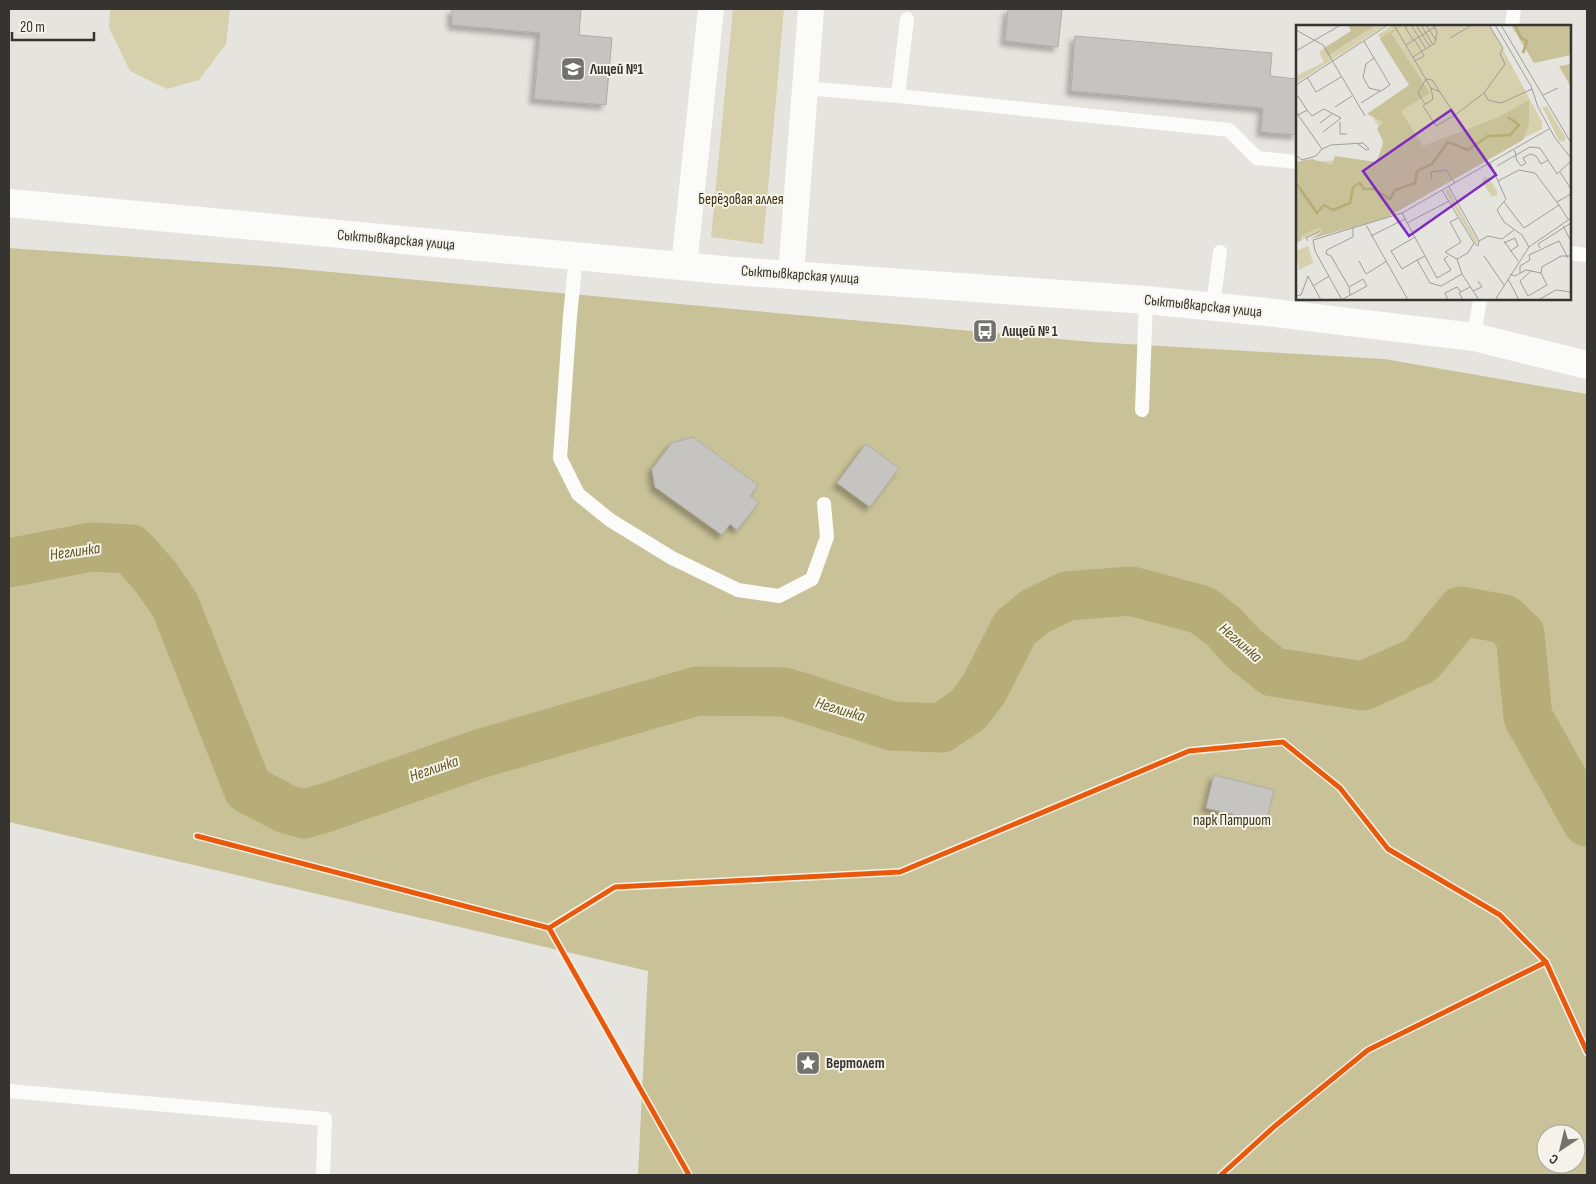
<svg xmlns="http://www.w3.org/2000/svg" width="1596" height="1184" viewBox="0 0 1596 1184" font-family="'Sofia Sans Condensed',sans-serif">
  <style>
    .green { fill: #d6d0ac }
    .forest { fill: #c9c197; fill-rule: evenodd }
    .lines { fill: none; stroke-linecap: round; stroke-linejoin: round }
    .river { stroke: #b6ad78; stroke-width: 49 }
    .building { fill: #c5c4c0; stroke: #aeada9; filter: url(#shadow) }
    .lane { stroke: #fbfbfa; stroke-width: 14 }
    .street { stroke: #fbfbfa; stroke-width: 26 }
    .secondary { stroke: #fbfbfa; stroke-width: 28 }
    .cycleway-casing { stroke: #f5f3e9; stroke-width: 8 }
    .cycleway { stroke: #e8590c; stroke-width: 5 }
    .labels { text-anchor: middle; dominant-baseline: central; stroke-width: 4; stroke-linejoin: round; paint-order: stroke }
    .poi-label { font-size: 15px; font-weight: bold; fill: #353430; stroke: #f5f3e9; text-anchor: start }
    .park-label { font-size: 15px; fill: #36300f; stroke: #f5f3e9 }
    .street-label { font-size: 15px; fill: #353430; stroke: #f5f3e9 }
    .water-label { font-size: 16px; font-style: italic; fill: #615720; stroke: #f5f3e9 }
    .inset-river { fill: none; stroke: #b6ad78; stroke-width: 2.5 }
    .inset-road { fill: none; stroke: #9f9e99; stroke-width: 1 }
    .view { fill: #7b2cbf; fill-opacity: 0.15; stroke: #7b2cbf; stroke-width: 2.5 }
    .inset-edge { fill: none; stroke: #353430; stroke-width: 2.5 }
  </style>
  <defs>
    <filter id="shadow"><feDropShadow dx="-4.5" dy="4.5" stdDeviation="2.5" flood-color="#0004"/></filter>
  </defs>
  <rect width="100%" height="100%" fill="#e5e4df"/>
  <path class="green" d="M 110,9 L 230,9 L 226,44 L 199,80 L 167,89 L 130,71 L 109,28 Z
    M 733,9 L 784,9 L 763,244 L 711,237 Z"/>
  <path class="forest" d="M 9,248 L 277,267 L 1092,342 L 1384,359 L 1587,394 L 1587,1175 L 638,1175 L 648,971 L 9,822 ZM 1546,1134 L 1576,1134 L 1576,1164 L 1546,1164 Z"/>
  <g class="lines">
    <path class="river" d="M 9,563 L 91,547 L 131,549 L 155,576 L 175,605 L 248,789 L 286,809 L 304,814 L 328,807 L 479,754 L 697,691 L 785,692 L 892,726 L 941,728 L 968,710 L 984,689 L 1015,628 L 1036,611 L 1067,596 L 1131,591 L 1202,610 L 1224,627 L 1243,648 L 1273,672 L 1363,686 L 1421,660 L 1461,611 L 1504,619 L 1520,634 L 1528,717 L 1587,822"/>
  </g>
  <path class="building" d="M 452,9 L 581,9 L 579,35 L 612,38 L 606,105 L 534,99 L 540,33 L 452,25 Z
    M 1008,9 L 1062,9 L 1058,47 L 1005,41 Z
    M 1075,36 L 1272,53 L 1270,76 L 1297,79 L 1297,135 L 1261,132 L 1263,108 L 1071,91 Z
    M 693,437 L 758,485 L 750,496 L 759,502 L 737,530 L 730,524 L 722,535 L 655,487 L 652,469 L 672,443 Z
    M 866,444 L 899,468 L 870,507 L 837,483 Z
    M 1214,775 L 1274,790 L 1266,822 L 1206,808 Z"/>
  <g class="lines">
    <path class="lane" d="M 1512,26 L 1514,9
      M 805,88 L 898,96 L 1229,130 L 1257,158 L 1297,162
      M 898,96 L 907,19
      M 1570,253 L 1587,255
      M 576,256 L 570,316 L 560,458 L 578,494 L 610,520 L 672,558 L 738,590 L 779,596 L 812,579 L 827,537 L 824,504
      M 1215,290 L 1220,252
      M 1474,337 L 1480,299
      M 1142,410 L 1146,300
      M 9,1091 L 325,1119 L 323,1175"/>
    <path class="street" d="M 684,266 L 711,9
      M 791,274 L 811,9"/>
    <path class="secondary" d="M 9,203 L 734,271 L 1146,300 L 1266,312 L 1474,337 L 1587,365"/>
    <defs>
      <path id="cycleway" d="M 197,836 L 549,928 L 689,1175
        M 549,928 L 615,887 L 900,872 L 1189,751 L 1283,742 L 1340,788 L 1388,849 L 1500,915 L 1546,962 L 1587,1052
        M 1221,1175 L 1275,1126 L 1368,1050 L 1546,962"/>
    </defs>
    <use href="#cycleway" class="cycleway-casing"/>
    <use href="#cycleway" class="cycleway"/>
  </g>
  <defs>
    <symbol id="school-square" viewBox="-11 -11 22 22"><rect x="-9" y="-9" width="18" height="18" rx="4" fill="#73726d" stroke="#f5f3e9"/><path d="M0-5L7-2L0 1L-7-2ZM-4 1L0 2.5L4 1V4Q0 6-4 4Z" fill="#fff"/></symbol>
    <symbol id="bus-square" viewBox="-11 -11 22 22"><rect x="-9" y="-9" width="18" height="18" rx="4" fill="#73726d" stroke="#f5f3e9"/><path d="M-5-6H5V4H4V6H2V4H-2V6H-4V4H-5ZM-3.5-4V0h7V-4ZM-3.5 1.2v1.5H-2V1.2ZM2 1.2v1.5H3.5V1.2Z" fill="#fff"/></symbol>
    <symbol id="sight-square" viewBox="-11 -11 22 22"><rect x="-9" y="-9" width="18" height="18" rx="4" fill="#73726d" stroke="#f5f3e9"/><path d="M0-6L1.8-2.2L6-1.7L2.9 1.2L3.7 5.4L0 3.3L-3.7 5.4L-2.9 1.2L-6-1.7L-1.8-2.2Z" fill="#fff"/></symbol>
  </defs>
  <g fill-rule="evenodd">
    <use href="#school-square" x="559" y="55" width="28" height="28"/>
    <use href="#bus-square" x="971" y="317" width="28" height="28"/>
    <use href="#sight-square" x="794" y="1049" width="28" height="28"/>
  </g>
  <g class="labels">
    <g class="poi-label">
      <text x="590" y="69">Лицей №1</text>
      <text x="1002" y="331">Лицей № 1</text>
      <text x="826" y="1063">Вертолет</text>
    </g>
    <g class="park-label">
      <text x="741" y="199">Берёзовая аллея</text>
      <text x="1232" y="820">парк Патриот</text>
    </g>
    <g class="street-label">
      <text transform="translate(396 240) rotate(5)">Сыктывкарская улица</text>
      <text transform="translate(800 275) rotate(4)">Сыктывкарская улица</text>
      <text transform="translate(1203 306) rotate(6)">Сыктывкарская улица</text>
    </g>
    <g class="water-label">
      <text transform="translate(75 552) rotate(-8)">Неглинка</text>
      <text transform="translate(1240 643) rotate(41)">Неглинка</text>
      <text transform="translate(840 710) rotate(17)">Неглинка</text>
      <text transform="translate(434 769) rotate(-19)">Неглинка</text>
    </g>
  </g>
  <g transform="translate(1296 25)">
    <rect width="275" height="275" fill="#e5e4df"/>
    <path d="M 80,0 L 90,0 L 0,58 L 0,51 L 28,37 L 23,27 L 28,23 L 33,31 ZM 96,0 L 194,0 L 246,97 L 246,104 L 45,201 L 0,216 L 0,138 L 46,135 L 82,137 L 88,111 L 75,89 L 115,60 L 82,10 ZM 246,81 L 251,82 L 270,113 L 268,117 L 263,116 ZM 188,152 L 193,153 L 201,166 L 201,171 L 195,171 L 186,156 ZM 152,164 L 182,217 L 179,218 L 149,166 ZM 12,221 L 17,238 L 3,245 L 0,226 Z" fill="#d6d0ac"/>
    <path d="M 52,0 L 80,0 L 32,31 L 28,23 L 55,6 ZM 104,0 L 107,0 L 95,8 L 134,68 L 105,86 L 127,121 L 203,92 L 233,75 L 233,99 L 227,115 L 90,193 L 14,214 L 26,207 L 24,202 L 4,211 L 6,215 L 0,218 L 0,137 L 16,134 L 36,140 L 39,131 L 80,137 L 88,118 L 81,104 L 87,97 L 71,89 L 113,60 L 84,14 ZM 215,0 L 275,0 L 275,30 L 238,38 ZM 275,39 L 275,62 L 263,41 Z" fill="#c9c197"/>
    <path class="inset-river" d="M 219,0 L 225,13 L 231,16 L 227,28M 0,158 L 21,188 L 28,180 L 37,185 L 54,178 L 57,162 L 64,158 L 68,164 L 78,164 L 94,174 L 99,165 L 119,158 L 121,146 L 136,139 L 152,117 L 172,125 L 192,111 L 214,110 L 223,100 L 212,92"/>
    <path class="inset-road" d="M 98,0 L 135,63 L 137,74 L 127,81 L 140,101 L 159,90M 113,0 L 109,2 L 118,16M 115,0 L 130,24M 120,0 L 134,22M 125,0 L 137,20M 130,0 L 140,15M 199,0 L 235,61 L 242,82 L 259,113 L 275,133M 205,0 L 275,118M 0,5 L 27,20 L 69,91M 154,13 L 176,0M 119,15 L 128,31 L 119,36M 68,16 L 69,18 L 78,33 L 94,60 L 85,66 L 73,63 L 67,52 L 70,39 L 78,33M 110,20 L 142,0M 0,26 L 43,1M 117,32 L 139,18 L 141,7 L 137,0M 11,52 L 20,67 L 45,52M 0,60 L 92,0M 135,63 L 144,67 L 159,90 L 188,68 L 209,39 L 204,29 L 207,23 L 193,0M 188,68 L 192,75 L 205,78 L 236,64M 247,70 L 262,63M 0,72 L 2,71 L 11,85M 65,78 L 84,66M 129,79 L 122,68 L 130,54 L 136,55 L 144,67M 39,82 L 56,71M 0,87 L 26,124 L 35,120 L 67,118 L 73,124 L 70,125 L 62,119M 2,90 L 11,85 L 16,91 L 28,84 L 45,93 L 27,107M 44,97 L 44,109 L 51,109M 24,98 L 36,89M 0,130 L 6,135 L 20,131 L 26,124M 252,135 L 261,149 L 275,136M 194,138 L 210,174 L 201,185 L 208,197 L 226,210 L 233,222M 201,141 L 220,130 L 234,122 L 244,123 L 252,135 L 245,139 L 240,131 L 234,129 L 227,133 L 230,138 L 225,141 L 220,134 L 220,130 L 219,127 L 218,125M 264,147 L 275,164M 136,154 L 135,147 L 150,145 L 159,158M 202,156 L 223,145 L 239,148 L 263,180M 153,162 L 183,216 L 182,221 L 178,218M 146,165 L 178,218M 208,177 L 228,203 L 263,180 L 272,194M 261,177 L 275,169M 106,188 L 129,231 L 121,235 L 134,258 L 145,261 L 166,249M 111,198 L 153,176M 70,200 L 112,275M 267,201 L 275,216M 75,211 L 109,194M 119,212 L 95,226 L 106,244 L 121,235M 12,216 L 10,213 L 24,206M 183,216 L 192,211 L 206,214 L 218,205M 208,216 L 222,236M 178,218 L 172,228 L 161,234 L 166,249 L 183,275M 208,218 L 219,213 L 222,221 L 214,226M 244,223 L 242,219 L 275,198M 30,229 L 35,231 L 53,262 L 54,270M 30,229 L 31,225 L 57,212 L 57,203M 129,231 L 141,253 L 155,245 L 148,234 L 152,231M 188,231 L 208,260M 161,234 L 149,227 L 165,217 L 154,197 L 162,193M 63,236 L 70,249 L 91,236M 235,246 L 224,256 L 232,271 L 251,260 L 245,248M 224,248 L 224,241 L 234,235 L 233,230 L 263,216 L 272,233M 214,249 L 219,251 L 230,245 L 245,248 L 246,242 L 265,231 L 275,231M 212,254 L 223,275M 17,261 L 33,251M 177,266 L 186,262 L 182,256M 0,271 L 5,270 L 12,251 L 25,275M 45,275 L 71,261 L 67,254 L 53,262M 46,275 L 19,226 L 17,215 L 106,188 L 253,104M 152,275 L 149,268 L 161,262 L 165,267M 167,275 L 163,268 L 174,262M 199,275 L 233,222 L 275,193M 242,275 L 260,265 L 275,267"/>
    <path class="view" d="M 155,85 L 200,150 L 113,211 L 67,146 Z"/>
    <rect width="275" height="275" class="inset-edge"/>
  </g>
  <rect width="1596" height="1184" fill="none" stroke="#353430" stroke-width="20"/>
  <g transform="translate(1561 1149) rotate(215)"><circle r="24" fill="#f5f3e9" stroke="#a8a79f"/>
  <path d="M0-4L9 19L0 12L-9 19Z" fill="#73726d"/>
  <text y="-8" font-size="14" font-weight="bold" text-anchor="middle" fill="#353430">С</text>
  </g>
  <path d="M12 32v8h82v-8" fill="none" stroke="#353430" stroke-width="2.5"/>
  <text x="20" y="32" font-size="15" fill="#353430" stroke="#f5f3e9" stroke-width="4" paint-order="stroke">20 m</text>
</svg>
